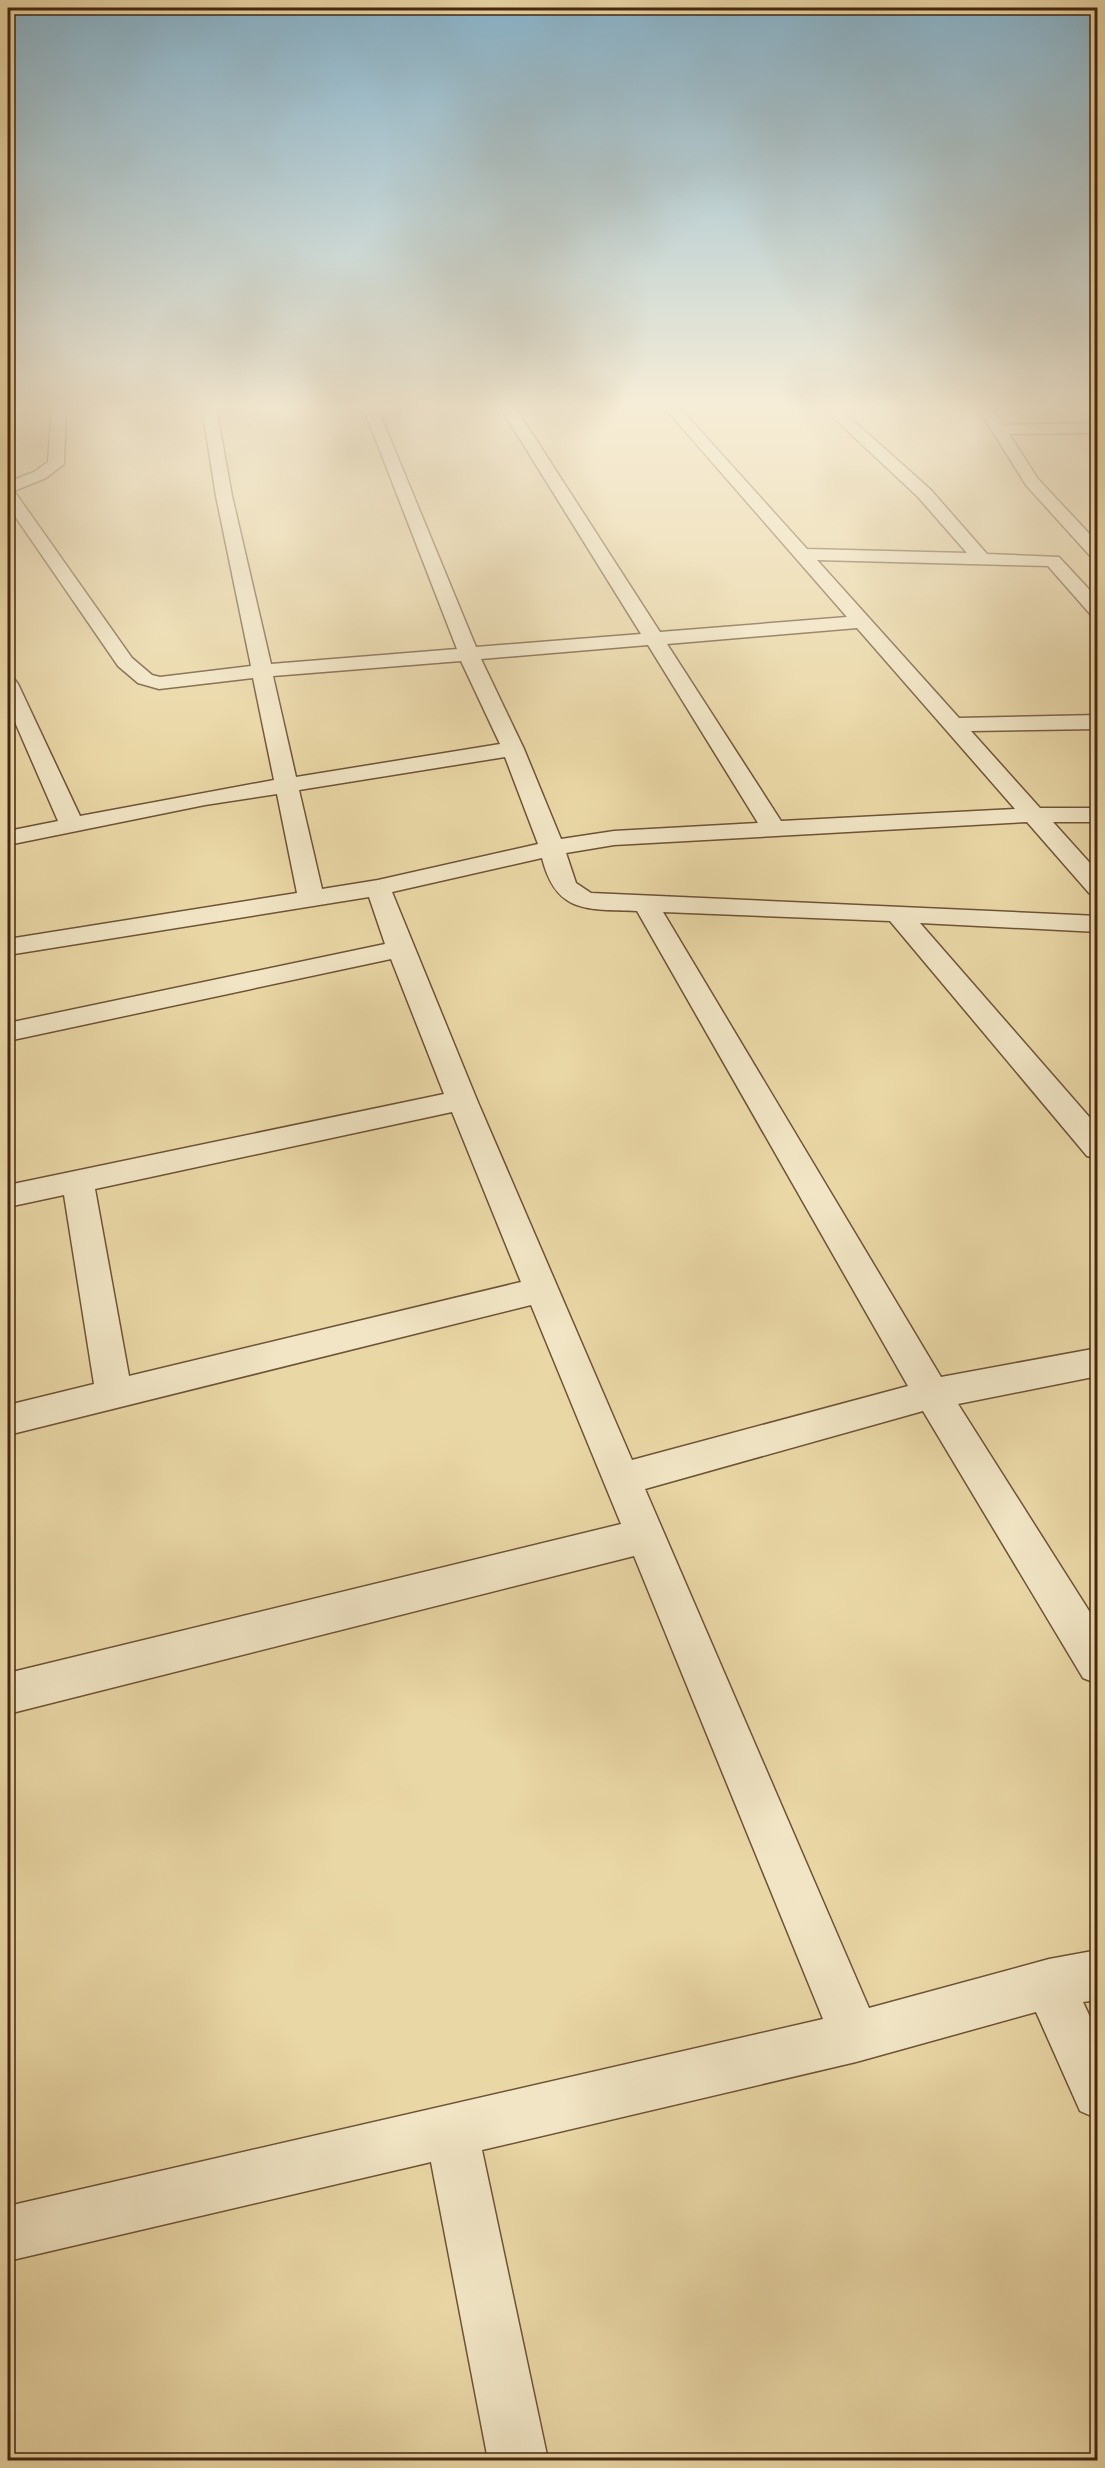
<svg xmlns="http://www.w3.org/2000/svg" width="1105" height="2468" viewBox="0 0 1105 2468" font-family="'Libre Caslon Text',serif">
  <style>
    .lines { fill: none; stroke-linecap: round; stroke-linejoin: round }
    .minor-casing { stroke: #6e5336; stroke-width: 3 }
    .minor { fill: #f1e5c5; fill-rule: evenodd }
  </style>
  <rect width="100%" height="100%" fill="#ead7a6"/>
  <filter id="stains"><feTurbulence type="fractalNoise" baseFrequency=".00333" numOctaves="4"/><feColorMatrix values="0 0 0 0 .2 0 0 0 0 .09 0 0 0 0 .02 0 0 0 .5 -.17"/></filter>
  <radialGradient id="worn" r=".72"><stop offset=".6" stop-color="#630" stop-opacity="0"/><stop offset="1" stop-color="#630" stop-opacity=".3"/></radialGradient>
  <g class="lines">
    <defs>
      <path id="minor" d="M 52,407 L 66,407 L 64,464 L 46,478 L 14,491 L 132,658 L 152,675 L 160,677 L 251,666 L 216,496 L 202,407 L 216,407 L 232,496 L 271,664 L 457,649 L 363,407 L 377,407 L 476,647 L 641,634 L 500,407 L 515,407 L 660,632 L 847,617 L 664,407 L 679,407 L 807,549 L 967,553 L 918,497 L 822,407 L 838,407 L 930,489 L 987,554 L 1059,557 L 1098,599 L 1098,617 L 1091,615 L 1048,566 L 817,560 L 959,718 L 1098,715 L 1098,729 L 971,731 L 1040,808 L 1098,808 L 1098,822 L 1053,822 L 1098,872 L 1098,895 L 1089,893 L 1027,822 L 614,845 L 566,853 L 576,883 L 591,893 L 1098,916 L 1098,932 L 920,923 L 1098,1127 L 1098,1159 L 1087,1156 L 890,921 L 663,912 L 941,1377 L 1098,1348 L 1098,1376 L 958,1404 L 1098,1625 L 1098,1684 L 1083,1678 L 923,1411 L 645,1489 L 869,2008 L 1049,1959 L 1098,1950 L 1098,2000 L 1083,2002 L 1098,2034 L 1098,2119 L 1080,2111 L 1036,2012 L 856,2062 L 482,2150 L 548,2460 L 488,2460 L 431,2162 L 8,2261 L 8,2206 L 823,2019 L 634,1556 L 8,1714 L 8,1673 L 621,1524 L 531,1305 L 8,1435 L 8,1405 L 94,1384 L 64,1195 L 8,1207 L 8,1185 L 444,1094 L 391,959 L 8,1041 L 8,1023 L 385,944 L 369,897 L 8,955 L 8,939 L 297,893 L 277,794 L 205,805 L 8,845 L 8,831 L 58,821 L 8,706 L 8,678 L 15,680 L 18,684 L 80,816 L 274,780 L 253,678 L 159,689 L 138,683 L 118,666 L 8,506 L 8,482 L 34,472 L 48,462 ZM 857,628 L 1015,809 L 781,821 L 667,644 ZM 648,645 L 758,823 L 614,831 L 561,839 L 524,749 L 481,659 ZM 461,661 L 500,744 L 296,777 L 273,676 ZM 505,757 L 538,844 L 378,880 L 322,889 L 299,790 ZM 542,858 C 556,914 587,909 637,911 L 908,1386 L 632,1460 L 477,1100 L 392,892 ZM 452,1112 L 521,1282 L 129,1376 L 95,1189 Z
        M 977,407 L 992,407 L 1003,425 L 1098,423 L 1098,433 L 1009,434 L 1038,479 L 1098,543 L 1098,559 L 1092,558 L 1026,485 Z"/>
    </defs>
    <use href="#minor" class="minor-casing"/>
    <use href="#minor" class="minor"/>
  </g>
  <linearGradient id="sky" x2="0" y2="1"><stop stop-color="#88b6d0"/><stop offset="0.54" stop-color="#f6edd7"/><stop offset="1" stop-color="#f6edd7" stop-opacity="0"/></linearGradient>
  <rect width="1105" height="753" fill="url(#sky)"/>
  <rect width="1105" height="2468" fill="none" stroke="#ead7a6" stroke-width="30"/>
  <rect x="9" y="9" width="1087" height="2450" fill="none" stroke="#442710" stroke-width="3"/>
  <rect x="15" y="15" width="1075" height="2438" fill="none" stroke="#442710" stroke-width="1.5"/>
  <rect width="100%" height="100%" filter="url(#stains)"/>
  <rect width="100%" height="100%" fill="url(#worn)"/>
</svg>
